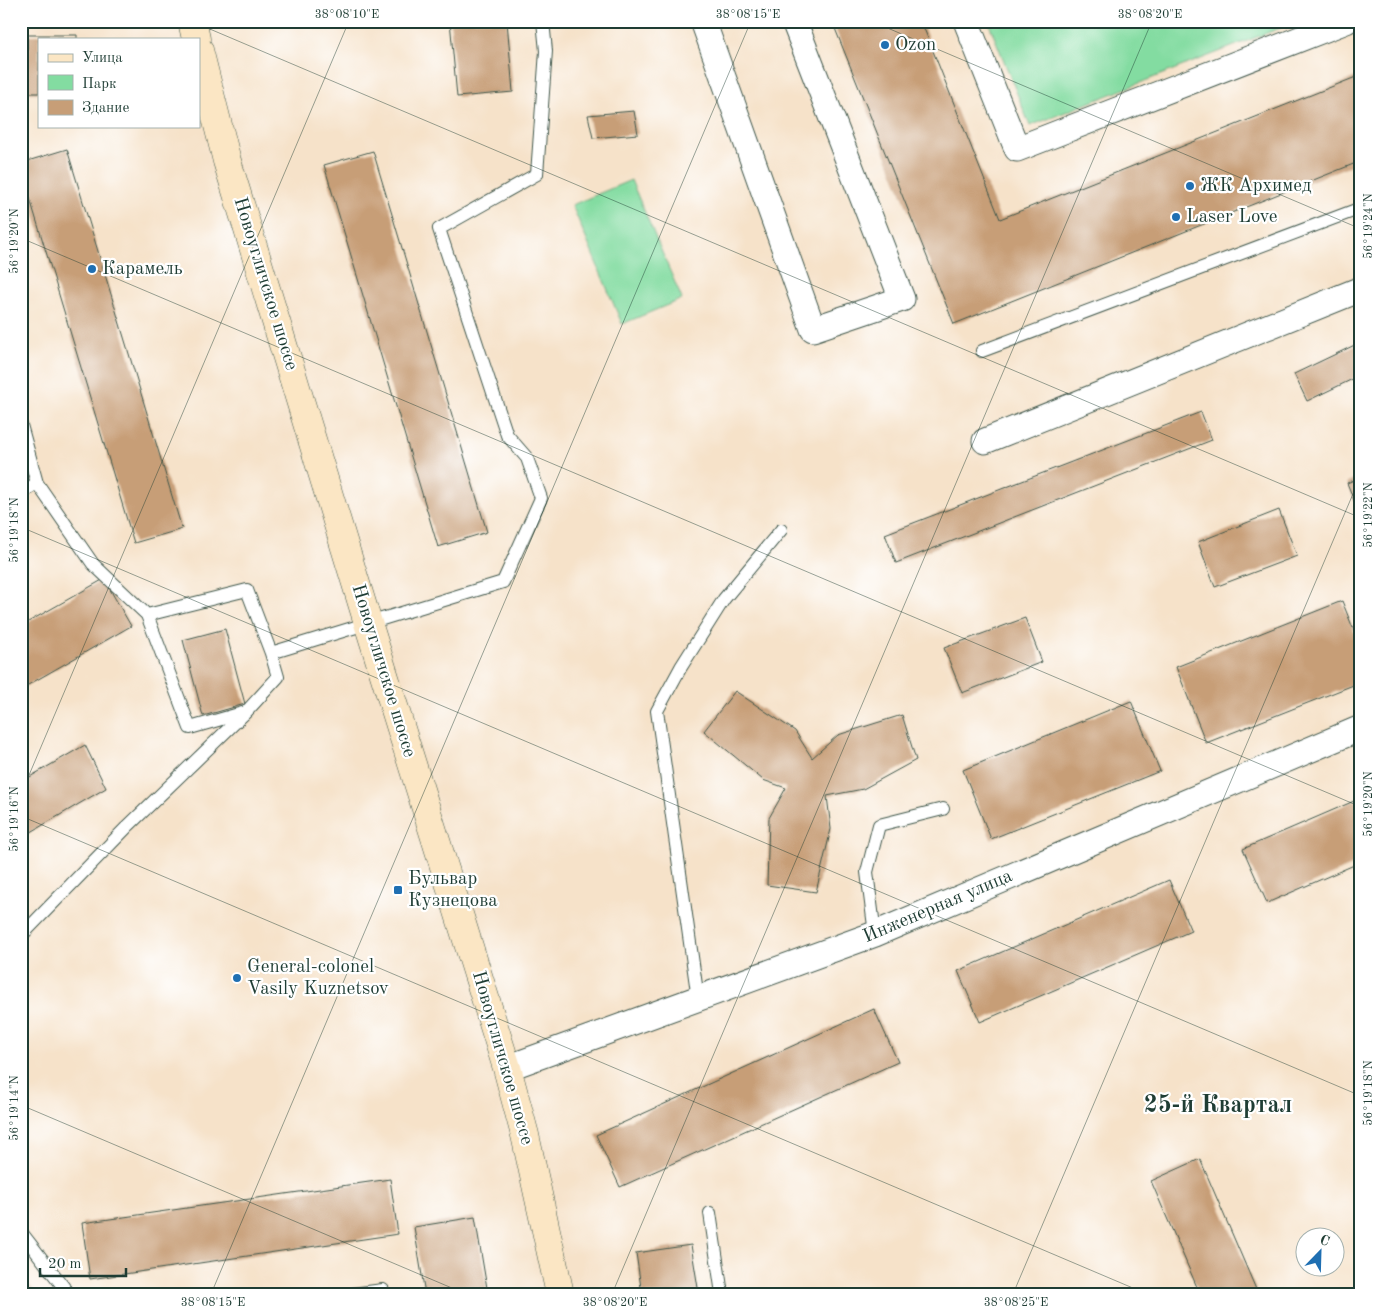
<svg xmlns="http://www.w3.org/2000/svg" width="1382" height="1315" viewBox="0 0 1382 1315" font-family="'Old Standard TT',serif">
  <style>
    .green { fill: #83dca1; stroke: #518c6a }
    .building { fill: #c79e77 }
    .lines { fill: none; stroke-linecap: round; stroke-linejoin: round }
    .service-casing { stroke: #3f564a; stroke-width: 14 }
    .minor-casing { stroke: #3f564a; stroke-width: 27 }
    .secondary-casing { stroke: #3f564a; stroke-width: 29 }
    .service { stroke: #fff; stroke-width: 12 }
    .minor { stroke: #fff; stroke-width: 25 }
    .secondary { stroke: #fbe6c4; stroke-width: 28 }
    .ticks { fill: none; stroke: #1f3d34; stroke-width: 1; stroke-opacity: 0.45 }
    .poi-dot { fill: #1f6fb2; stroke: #fff; stroke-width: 2 }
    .labels { text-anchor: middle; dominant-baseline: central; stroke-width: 4.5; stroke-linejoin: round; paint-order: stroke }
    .poi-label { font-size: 19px; fill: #1f3d34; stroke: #fff; text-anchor: start }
    .street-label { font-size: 19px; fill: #1f3d34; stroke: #fff }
    .district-label { font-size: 24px; font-weight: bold; fill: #1f3d34; stroke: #fff }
    .neatline { fill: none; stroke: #1f3d34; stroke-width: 2 }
    .ticks-label { font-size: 12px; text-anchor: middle; fill: #1f3d34 }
  </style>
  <rect width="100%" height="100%" fill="#fff"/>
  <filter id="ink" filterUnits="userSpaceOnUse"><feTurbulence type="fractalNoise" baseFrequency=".02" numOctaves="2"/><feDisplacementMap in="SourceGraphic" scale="10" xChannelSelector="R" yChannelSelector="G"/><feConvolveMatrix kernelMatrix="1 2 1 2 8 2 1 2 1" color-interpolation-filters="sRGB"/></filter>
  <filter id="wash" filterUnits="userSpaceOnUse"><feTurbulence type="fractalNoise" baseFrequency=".0096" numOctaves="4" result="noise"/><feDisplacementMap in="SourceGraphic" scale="20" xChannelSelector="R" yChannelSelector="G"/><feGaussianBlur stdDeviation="1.12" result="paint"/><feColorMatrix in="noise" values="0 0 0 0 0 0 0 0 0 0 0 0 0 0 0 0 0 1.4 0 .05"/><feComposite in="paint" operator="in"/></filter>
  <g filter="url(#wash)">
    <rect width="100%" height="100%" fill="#f6e2c9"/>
    <path class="green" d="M 988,21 L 1298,21 L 1030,126 Z
      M 631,180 L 682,299 L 622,324 L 572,205 Z"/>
    <g id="blocks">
      <path class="building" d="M 450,21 L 507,21 L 513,92 L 457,97 Z
        M 832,21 L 921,21 L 1000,219 L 1361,75 L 1361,161 L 954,324 Z
        M 27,35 L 77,35 L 77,39 L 39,39 L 39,93 L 28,93 Z
        M 634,111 L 638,134 L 593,138 L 588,115 Z
        M 67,149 L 182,529 L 134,543 L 21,169 L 21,163 Z
        M 373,151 L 487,532 L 438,547 L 324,165 Z
        M 1361,342 L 1361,375 L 1307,401 L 1294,374 Z
        M 1201,412 L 1212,440 L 896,563 L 885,534 Z
        M 1361,477 L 1361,517 L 1347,483 Z
        M 1279,510 L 1297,556 L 1215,587 L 1198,542 Z
        M 104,579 L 131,626 L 21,689 L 21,626 Z
        M 1342,601 L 1361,648 L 1361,682 L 1206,743 L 1176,667 Z
        M 1025,618 L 1042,662 L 962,693 L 944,648 Z
        M 225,629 L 245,704 L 203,716 L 183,640 Z
        M 735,691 L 795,731 L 812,758 L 838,735 L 902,715 L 916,760 L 863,789 L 827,796 L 831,829 L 816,892 L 767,885 L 769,818 L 786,788 L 763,780 L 704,731 Z
        M 1131,701 L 1160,771 L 991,839 L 963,770 Z
        M 85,745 L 106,788 L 21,838 L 21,782 Z
        M 1361,798 L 1361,862 L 1267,903 L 1243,849 Z
        M 1169,880 L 1191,931 L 980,1022 L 958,971 Z
        M 874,1009 L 898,1062 L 620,1187 L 596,1135 Z
        M 1200,1159 L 1258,1294 L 1200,1294 L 1151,1181 Z
        M 390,1179 L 398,1234 L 90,1279 L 82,1223 Z
        M 475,1217 L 488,1294 L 425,1294 L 414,1227 Z
        M 691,1245 L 699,1294 L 642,1294 L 636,1253 Z
        M 21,1277 L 38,1294 L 21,1294 Z"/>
    </g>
  </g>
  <g filter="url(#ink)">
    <use href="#blocks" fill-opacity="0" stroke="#3f564a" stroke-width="1"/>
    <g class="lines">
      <defs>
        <path id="service" d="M 982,351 L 1361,208
          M 21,425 L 37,483 L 93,564 L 147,615 L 247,590 L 271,653 L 503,582 L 541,498 L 527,458 L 507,435 L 439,229 L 537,174 L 546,51 L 543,21
          M 21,493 L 37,483
          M 147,615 L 190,728 L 246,712 L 278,677 L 271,653
          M 875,934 L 867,872 L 879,825 L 943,809
          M 21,936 L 126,828 L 246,712
          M 698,999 L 657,711 L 681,667 L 724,599 L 781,530
          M 710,1213 L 722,1294
          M 21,1232 L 69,1294
          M 352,1294 L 383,1290 L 384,1294"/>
        <path id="minor" d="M 703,21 L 813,329 L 902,299 L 794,21
          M 966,21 L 1017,149 L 1346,21
          M 985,441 L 1361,289
          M 507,1068 L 875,934 L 1361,728"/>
        <path id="secondary" d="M 192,21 L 196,39
          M 199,50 L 227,161 L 368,623 L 507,1068 L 525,1135 L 560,1294"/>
      </defs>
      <use href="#service" class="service-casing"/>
      <use href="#minor" class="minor-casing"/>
      <use href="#secondary" class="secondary-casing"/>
      <use href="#service" class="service"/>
      <use href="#minor" class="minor"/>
      <use href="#secondary" class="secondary"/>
    </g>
  </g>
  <path class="ticks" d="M 191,21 L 1361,518M 871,21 L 1361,229M 21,238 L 1361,807M 21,527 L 1361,1096M 21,794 L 349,21M 21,816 L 1147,1294M 21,1105 L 466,1294M 211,1294 L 751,21M 612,1294 L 1152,21M 1013,1294 L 1361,475"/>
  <g class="poi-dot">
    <circle cx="885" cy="45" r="5"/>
    <circle cx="1190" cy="186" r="5"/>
    <circle cx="1176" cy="217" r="5"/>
    <circle cx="92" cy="269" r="5"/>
    <rect x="393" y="885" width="10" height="10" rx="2.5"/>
    <circle cx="237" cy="978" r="5"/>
  </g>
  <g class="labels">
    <g class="poi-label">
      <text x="895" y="45">Ozon</text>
      <text x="1200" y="186">ЖК Архимед</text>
      <text x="1186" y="217">Laser Love</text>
      <text x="102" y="269">Карамель</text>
      <text x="408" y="879">Бульвар<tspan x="408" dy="22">Кузнецова</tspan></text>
      <text x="247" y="967">General-colonel<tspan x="247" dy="22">Vasily Kuznetsov</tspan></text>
    </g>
    <g class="street-label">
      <text transform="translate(265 284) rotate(73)">Новоугличское шоссе</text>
      <text transform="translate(383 671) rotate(73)">Новоугличское шоссе</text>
      <text transform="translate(938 907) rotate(-23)">Инженерная улица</text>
      <text transform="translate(502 1058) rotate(74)">Новоугличское шоссе</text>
    </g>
    <g class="district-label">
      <text x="1218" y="1106">25-й Квартал</text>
    </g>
  </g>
  <rect width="1382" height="1315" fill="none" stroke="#fff" stroke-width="55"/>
  <rect x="38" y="38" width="162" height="90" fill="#ffffff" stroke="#a5b1ae"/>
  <rect x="48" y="54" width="25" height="8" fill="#fbe6c4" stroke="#a5b1ae"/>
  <text x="82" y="62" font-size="15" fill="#1f3d34">Улица</text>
  <rect x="48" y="75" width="25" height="15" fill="#83dca1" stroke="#a5b1ae"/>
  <text x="82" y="88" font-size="15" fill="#1f3d34">Парк</text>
  <rect x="48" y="100" width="25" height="15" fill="#c79e77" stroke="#a5b1ae"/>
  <text x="82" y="112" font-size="15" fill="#1f3d34">Здание</text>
  <g transform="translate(1320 1252) rotate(23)"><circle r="24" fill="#ffffff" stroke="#a5b1ae"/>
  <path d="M0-4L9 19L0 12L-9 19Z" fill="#1f6fb2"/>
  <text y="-8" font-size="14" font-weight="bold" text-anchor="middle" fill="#1f3d34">С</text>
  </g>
  <path d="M40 1268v8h86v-8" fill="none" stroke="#1f3d34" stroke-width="2.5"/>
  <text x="48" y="1268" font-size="15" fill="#1f3d34" stroke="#ffffff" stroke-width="4" paint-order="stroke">20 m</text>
  <rect x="28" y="28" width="1326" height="1260" class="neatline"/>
  <g class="ticks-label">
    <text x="347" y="18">38°08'10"E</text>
    <text x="748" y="18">38°08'15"E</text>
    <text x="1150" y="18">38°08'20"E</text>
    <text transform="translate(1368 226) rotate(-90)" y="4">56°19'24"N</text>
    <text transform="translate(14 241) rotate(-90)" y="4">56°19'20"N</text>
    <text transform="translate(1368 515) rotate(-90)" y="4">56°19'22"N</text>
    <text transform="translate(14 530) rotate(-90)" y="4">56°19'18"N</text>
    <text transform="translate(1368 804) rotate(-90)" y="4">56°19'20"N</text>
    <text transform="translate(14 819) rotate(-90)" y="4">56°19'16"N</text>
    <text transform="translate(1368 1093) rotate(-90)" y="4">56°19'18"N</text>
    <text transform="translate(14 1108) rotate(-90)" y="4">56°19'14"N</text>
    <text x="213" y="1306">38°08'15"E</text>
    <text x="615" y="1306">38°08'20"E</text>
    <text x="1016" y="1306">38°08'25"E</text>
  </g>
</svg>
